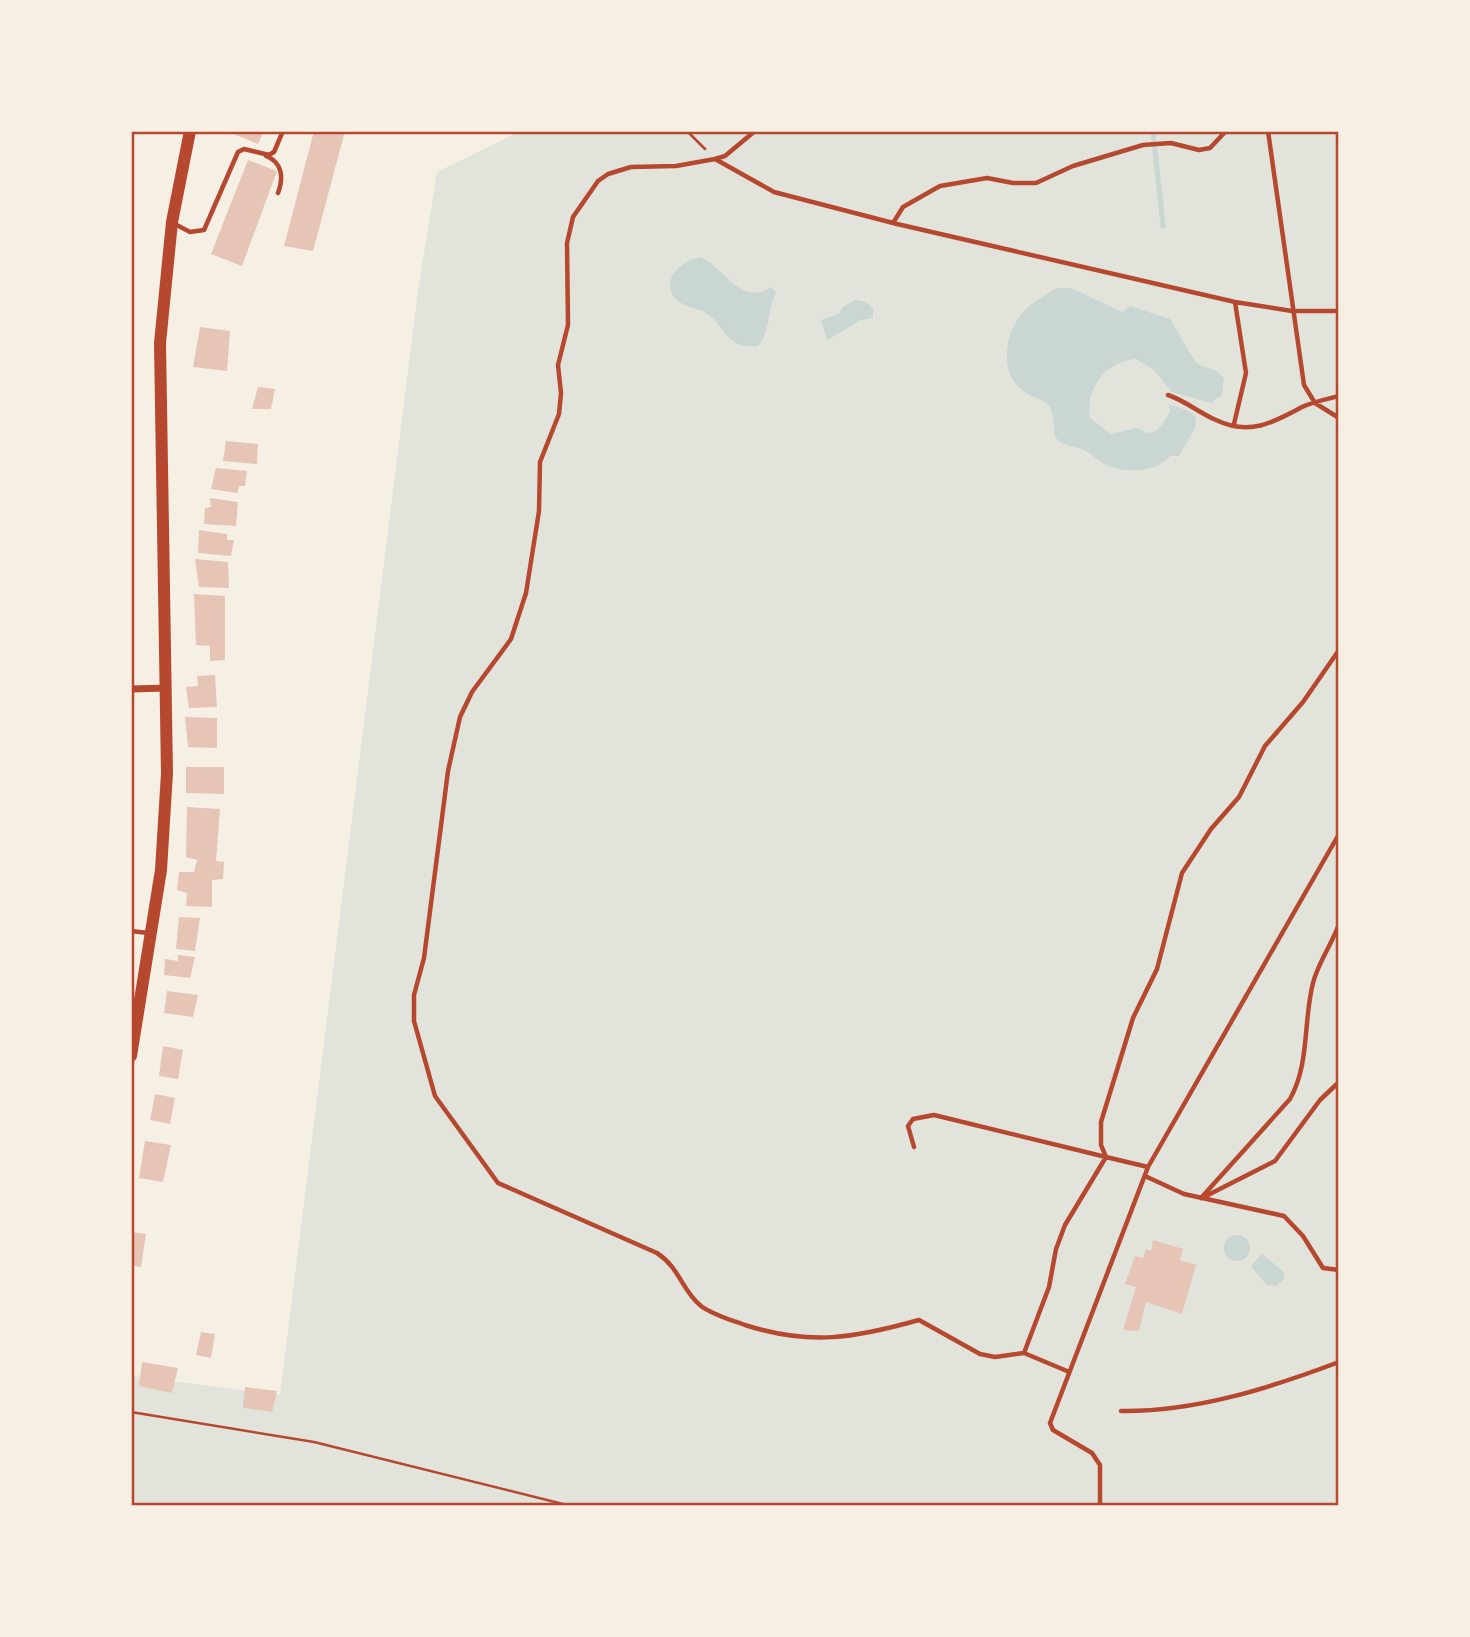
<svg xmlns="http://www.w3.org/2000/svg" width="1470" height="1637" viewBox="0 0 1470 1637" font-family="'IBM Plex Sans',sans-serif">
  <style>
    .green { fill: #e2e4dc }
    .water { fill: #c9d6d2 }
    .lines { fill: none; stroke-linecap: round; stroke-linejoin: round }
    .stream { stroke: #c9d6d2; stroke-width: 5 }
    .building { fill: #e6c5b7 }
    .path { stroke: #b5482f; stroke-width: 2.5 }
    .service { stroke: #b5482f; stroke-width: 4.5 }
    .minor { stroke: #b5482f; stroke-width: 7 }
    .secondary { stroke: #b5482f; stroke-width: 12 }
    .neatline { fill: none; stroke: #b5482f; stroke-width: 2.5 }
  </style>
  <rect width="100%" height="100%" fill="#f6efe4"/>
  <path class="green" d="M 520,131 L 1339,131 L 1339,1506 L 131,1506 L 132,1376 L 280,1395 L 418,291 L 437,172 Z"/>
  <path class="water" d="M 700,257 C 724,267 741,307 771,287 L 776,292 C 767,310 771,332 758,346 C 724,349 729,329 706,313 C 699,308 688,308 681,303 C 656,286 678,261 700,257 Z
    M 1056,288 L 1071,288 L 1122,312 L 1130,306 L 1170,319 L 1196,363 L 1218,372 L 1224,378 L 1222,395 L 1211,403 L 1172,392 L 1154,370 L 1136,359 C 1106,361 1085,389 1090,418 L 1111,434 L 1136,428 L 1148,433 L 1157,431 L 1170,412 L 1169,404 L 1189,411 L 1196,417 L 1195,428 L 1179,456 L 1170,456 C 1157,473 1127,473 1108,466 C 1100,462 1092,454 1084,450 C 1073,445 1063,447 1055,437 C 1053,388 1042,410 1017,385 C 1000,368 1006,332 1021,315 C 1030,303 1044,296 1056,288 Z
    M 855,300 L 866,302 L 873,309 L 873,318 L 861,320 L 827,340 L 821,320 L 839,314 L 843,307 Z
    M1224 1248a13 13 0 1 1 26 0a13 13 0 1 1-26 0Z
    M 1262,1254 L 1284,1272 L 1284,1278 L 1277,1286 L 1267,1285 L 1251,1266 Z"/>
  <g class="lines">
    <path class="stream" d="M 1153,131 L 1163,226"/>
  </g>
  <path class="building" d="M 235,131 L 264,131 L 258,144 L 234,134 Z
    M 314,131 L 345,131 L 313,251 L 284,246 Z
    M 248,160 L 277,171 L 242,266 L 211,254 Z
    M 200,327 L 230,331 L 227,371 L 193,367 Z
    M 258,387 L 275,389 L 271,409 L 252,409 Z
    M 226,441 L 258,444 L 257,464 L 223,461 Z
    M 216,468 L 247,471 L 245,486 L 239,486 L 237,493 L 211,489 Z
    M 210,498 L 238,502 L 236,526 L 204,524 L 205,508 L 211,507 Z
    M 199,530 L 227,534 L 227,540 L 234,540 L 231,556 L 198,553 Z
    M 195,559 L 228,562 L 229,588 L 199,587 Z
    M 194,594 L 225,596 L 225,660 L 210,661 L 210,646 L 196,645 Z
    M 215,675 L 217,707 L 189,708 L 186,687 L 198,686 L 197,676 Z
    M 185,717 L 217,718 L 217,748 L 188,747 Z
    M 186,767 L 224,767 L 224,794 L 186,793 Z
    M 187,807 L 220,809 L 216,861 L 224,862 L 223,879 L 212,880 L 212,907 L 186,906 L 187,893 L 177,890 L 179,872 L 194,872 L 197,860 L 186,857 Z
    M 179,917 L 200,918 L 195,951 L 176,949 Z
    M 178,955 L 195,957 L 190,978 L 164,975 L 165,959 L 178,961 Z
    M 167,991 L 198,995 L 193,1017 L 164,1013 Z
    M 163,1046 L 183,1050 L 178,1079 L 159,1076 Z
    M 155,1094 L 175,1098 L 170,1124 L 150,1120 Z
    M 145,1141 L 171,1145 L 163,1182 L 139,1178 Z
    M 131,1232 L 146,1234 L 141,1267 L 131,1265 Z
    M 1153,1240 L 1183,1249 L 1180,1260 L 1196,1265 L 1182,1314 L 1146,1302 L 1139,1331 L 1123,1330 L 1136,1287 L 1125,1284 L 1135,1256 L 1143,1258 L 1146,1249 L 1151,1251 Z
    M 201,1332 L 215,1334 L 211,1358 L 196,1355 Z
    M 142,1362 L 178,1368 L 172,1393 L 139,1386 Z
    M 245,1387 L 277,1391 L 272,1412 L 243,1408 Z"/>
  <g class="lines">
    <path class="path" d="M 687,131 L 705,149
      M 131,1412 L 314,1442 L 571,1506"/>
    <path class="service" d="M 755,131 L 725,156 L 715,159 L 676,166 L 631,167 L 608,174 L 598,181 L 573,217 L 567,243 L 568,325 L 558,365 L 561,393 L 559,414 L 540,462 L 539,511 L 526,593 L 511,639 L 472,692 L 460,717 L 448,771 L 424,958 L 414,995 L 414,1021 L 435,1096 L 498,1183 L 657,1253 C 680,1268 682,1291 701,1306 C 713,1315 731,1320 745,1325 C 810,1346 855,1338 919,1320 L 980,1354 L 995,1357 L 1024,1353 L 1067,1371
      M 1268,131 L 1304,385 L 1315,403 L 1339,418
      M 266,156 C 282,162 284,177 278,193
      M 715,159 L 774,192 L 897,224 L 1235,302 L 1292,311 L 1339,311
      M 173,223 L 190,232 L 204,230 L 238,152 L 244,149 L 269,155 L 274,152 L 283,131
      M 893,223 L 903,207 L 940,186 L 987,178 L 1013,183 L 1036,183 L 1073,166 L 1143,145 L 1171,143 L 1199,150 L 1210,148 L 1226,131
      M 1168,395 C 1186,401 1199,413 1216,420 C 1249,436 1273,423 1302,407 C 1313,402 1327,399 1339,396
      M 1234,424 L 1246,373 L 1235,302
      M 131,931 L 148,933
      M 914,1147 L 908,1126 L 913,1119 L 934,1115 L 1106,1157 L 1065,1225 L 1056,1249 L 1049,1287 L 1024,1353
      M 1148,1167 L 1106,1157 L 1101,1145 L 1101,1122 L 1133,1018 L 1157,969 L 1182,873 L 1211,829 L 1239,797 L 1265,746 L 1303,702 L 1339,650
      M 1145,1176 L 1184,1194 L 1284,1216 L 1303,1236 L 1323,1268 L 1339,1270
      M 1206,1196 L 1275,1161 L 1320,1100 L 1339,1082
      M 1201,1198 L 1290,1099 C 1310,1063 1303,1022 1313,983 C 1318,963 1332,944 1339,924
      M 1121,1411 C 1195,1412 1270,1388 1339,1362
      M 1100,1506 L 1100,1465 L 1092,1453 L 1053,1430 L 1050,1423 L 1148,1167 L 1339,834"/>
    <path class="minor" d="M 131,689 L 167,688"/>
    <path class="secondary" d="M 131,1056 L 161,870 L 167,773 L 160,343 L 172,222 L 190,131"/>
  </g>
  <rect width="1470" height="1637" fill="none" stroke="#f6efe4" stroke-width="266"/>
  <rect x="133" y="133" width="1204" height="1371" class="neatline"/>
</svg>
